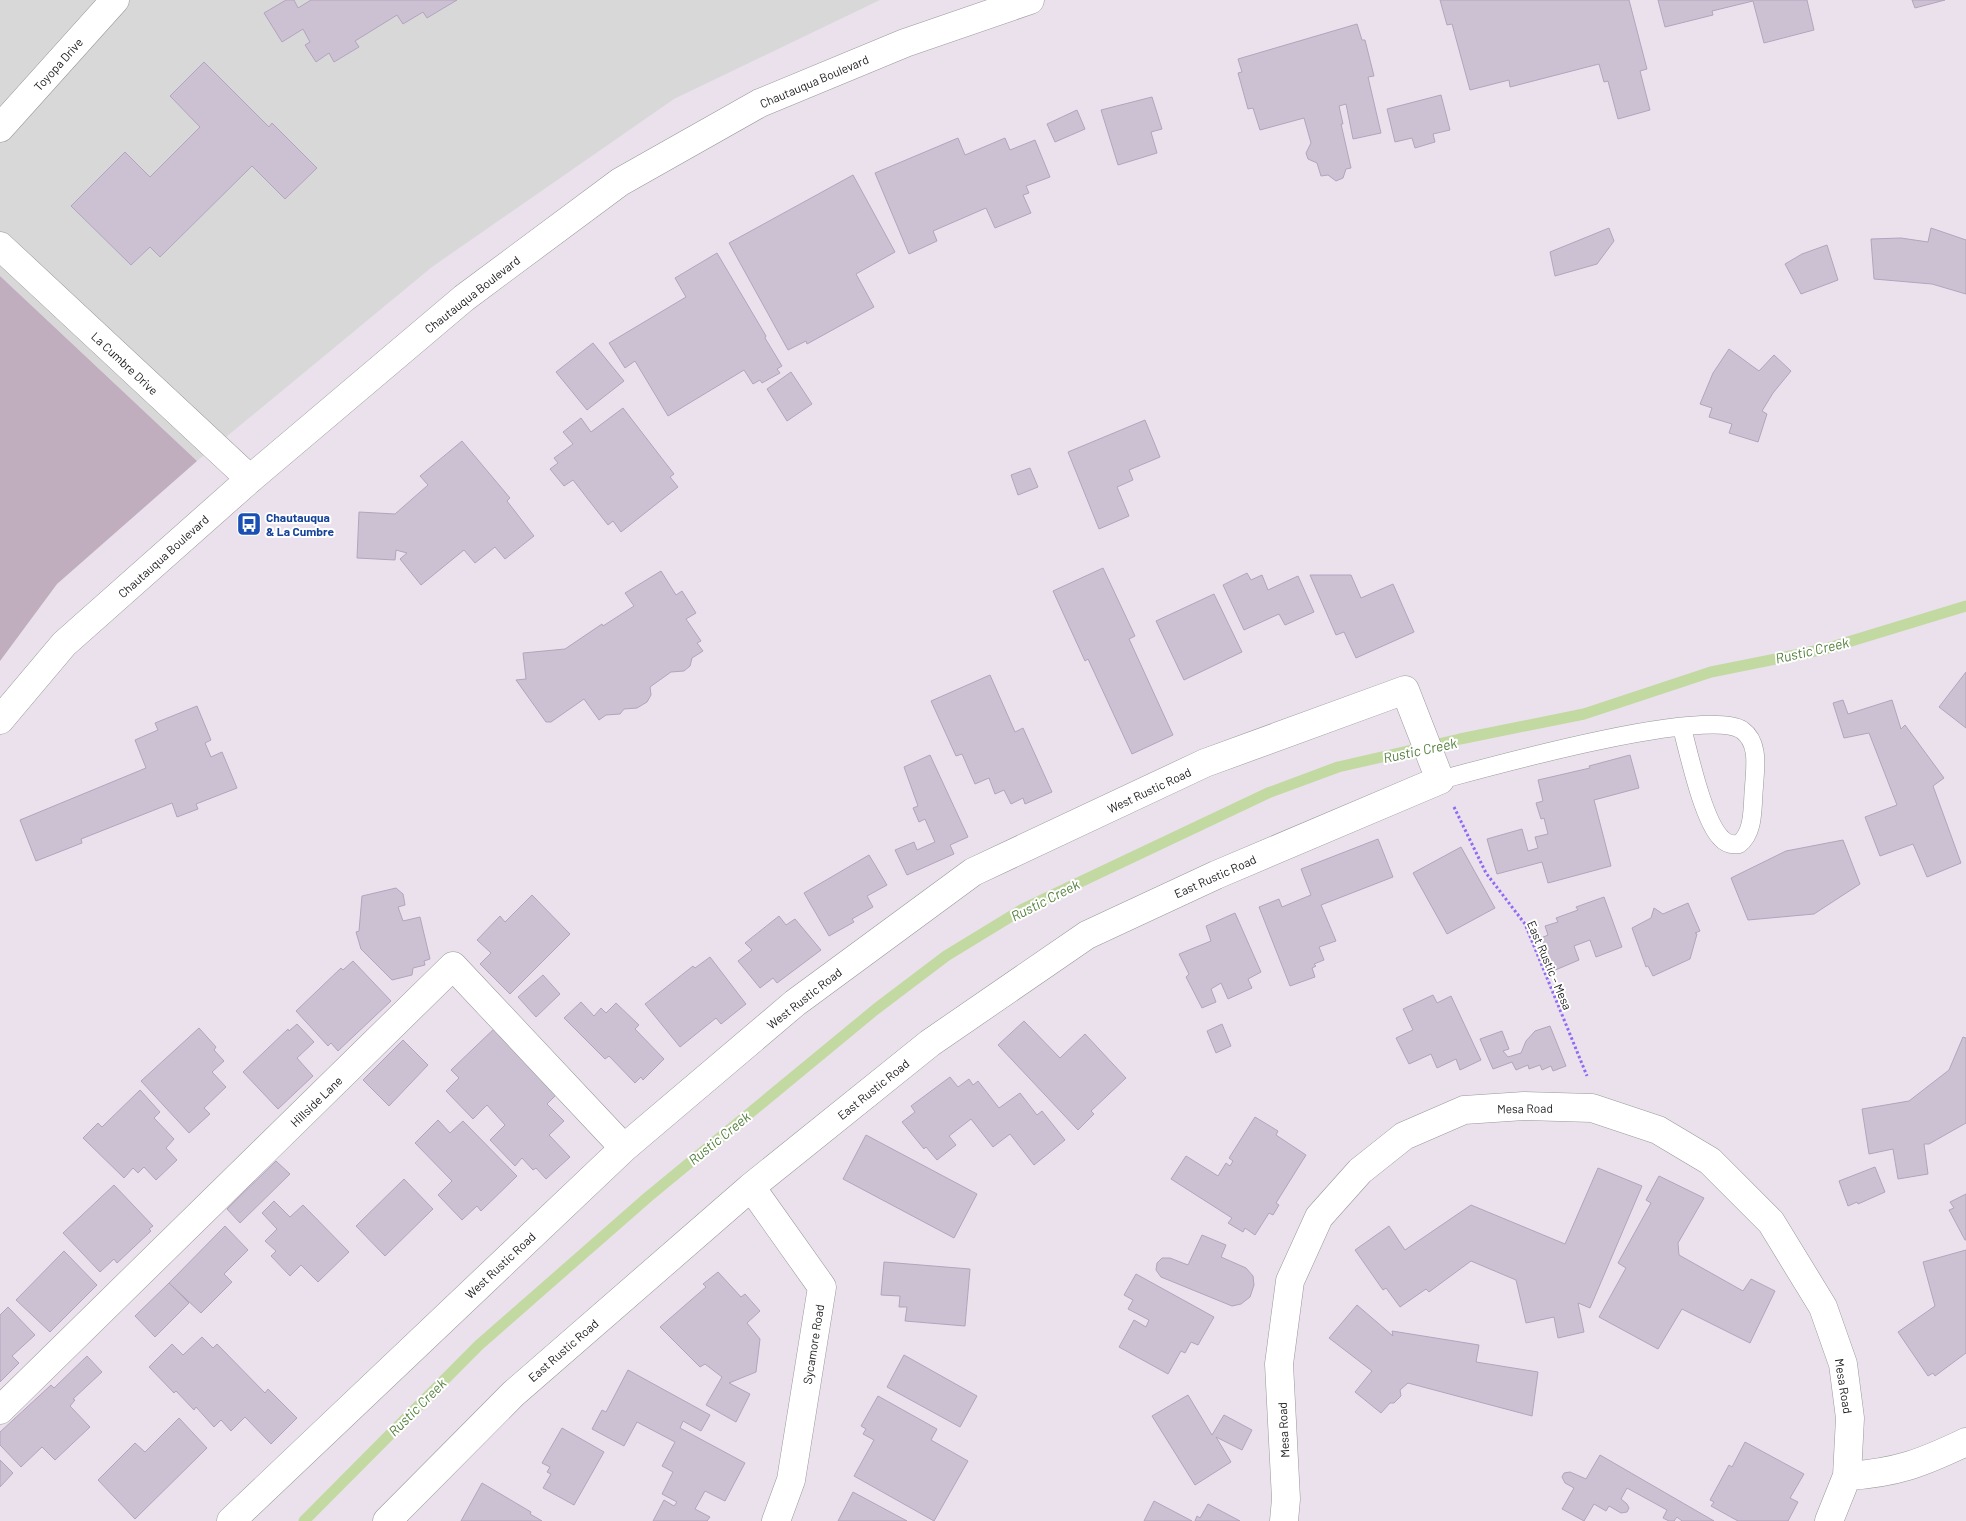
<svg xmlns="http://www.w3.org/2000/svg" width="1966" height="1521" viewBox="0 0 1966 1521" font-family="Barlow,sans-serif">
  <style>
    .residential { fill: #d8d8d9 }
    .construction { fill: #c0adbd }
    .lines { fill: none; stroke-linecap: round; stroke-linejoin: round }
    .stream { stroke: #c3d9a2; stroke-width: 11 }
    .building { fill: #ccc1d2; stroke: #b3a4bd }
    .service-casing { stroke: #989898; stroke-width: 19 }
    .minor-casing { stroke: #989898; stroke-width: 29 }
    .tertiary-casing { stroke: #989898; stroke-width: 29 }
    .path { stroke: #906af3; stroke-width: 3; stroke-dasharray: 2.5 2.5; stroke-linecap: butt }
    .service { stroke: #fff; stroke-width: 18 }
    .minor { stroke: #fff; stroke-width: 28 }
    .tertiary { stroke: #fff; stroke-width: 28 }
    .labels { text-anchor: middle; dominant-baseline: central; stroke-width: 4; stroke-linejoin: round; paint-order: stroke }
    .street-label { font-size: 12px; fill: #1b1b1b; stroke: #fff }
    .transit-label { font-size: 12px; font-weight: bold; fill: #164399; stroke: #fff; text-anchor: start }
    .water-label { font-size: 14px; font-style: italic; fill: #54803d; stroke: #fff }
  </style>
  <rect width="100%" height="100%" fill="#eae1ec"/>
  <path class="residential" d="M 0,0 L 880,0 L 674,99 L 432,267 L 197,461 L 0,276 Z"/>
  <path class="construction" d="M 0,276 L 197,461 L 57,584 L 0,661 Z"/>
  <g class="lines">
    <path class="stream" d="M 304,1521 L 479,1345 L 648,1197 L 876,1009 L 946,956 L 1023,909 L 1268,793 L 1338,767 L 1460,739 L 1584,714 L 1711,672 L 1825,649 L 1966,606"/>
  </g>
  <path class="building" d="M 286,0 L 294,0 L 298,8 L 311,0 L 457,0 L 427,18 L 423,12 L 403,24 L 397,15 L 355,41 L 359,47 L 334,62 L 329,53 L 316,62 L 305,45 L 310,42 L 303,29 L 282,42 L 264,13 Z
    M 1440,0 L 1629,0 L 1647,69 L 1640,71 L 1650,110 L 1618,119 L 1608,81 L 1604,82 L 1599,64 L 1510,87 L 1509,80 L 1470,90 L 1452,24 L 1447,25 Z
    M 1658,0 L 1807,0 L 1814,30 L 1764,43 L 1753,1 L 1712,11 L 1713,15 L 1665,27 Z
    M 1912,0 L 1945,0 L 1915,8 Z
    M 1357,24 L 1362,40 L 1365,40 L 1374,76 L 1368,77 L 1381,133 L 1353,139 L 1346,104 L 1339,106 L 1343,124 L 1341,124 L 1351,168 L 1346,169 L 1343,178 L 1336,181 L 1328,175 L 1321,176 L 1317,163 L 1308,159 L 1306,153 L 1311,143 L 1304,118 L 1260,130 L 1253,108 L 1248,109 L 1238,73 L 1242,72 L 1238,59 Z
    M 204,62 L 269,127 L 272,123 L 317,168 L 285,199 L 252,166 L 160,257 L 150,247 L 131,265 L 71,206 L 125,152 L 150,177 L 200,127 L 170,96 Z
    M 1441,95 L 1450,130 L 1433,134 L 1435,142 L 1415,148 L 1412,138 L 1395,142 L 1387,109 Z
    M 1152,97 L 1162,129 L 1151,132 L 1157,153 L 1118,165 L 1101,110 Z
    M 1077,110 L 1085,129 L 1055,142 L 1047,124 Z
    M 958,138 L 965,155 L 1005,138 L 1010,150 L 1035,140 L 1050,177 L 1026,186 L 1029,193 L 1023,195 L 1031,213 L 995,228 L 986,208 L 933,231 L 937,241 L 909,254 L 875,173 Z
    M 853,175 L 895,252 L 856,274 L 874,307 L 807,344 L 806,341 L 788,350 L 729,243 Z
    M 1609,228 L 1614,241 L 1597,264 L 1555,276 L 1550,252 Z
    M 1931,228 L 1966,240 L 1966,294 L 1932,284 L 1874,279 L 1871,239 L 1901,238 L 1928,242 Z
    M 1827,245 L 1838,280 L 1801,294 L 1785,264 L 1802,254 Z
    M 717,253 L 766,336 L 765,338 L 782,366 L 777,369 L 780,373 L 762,383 L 760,380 L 753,384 L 744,370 L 668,416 L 635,361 L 625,368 L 609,343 L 686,297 L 675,278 Z
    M 593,343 L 624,381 L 587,410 L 556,372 Z
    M 1729,349 L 1759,371 L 1774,355 L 1791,371 L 1773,393 L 1762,411 L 1767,414 L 1758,442 L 1729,433 L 1732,424 L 1709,417 L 1712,408 L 1700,404 L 1713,373 Z
    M 791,372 L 812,404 L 787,421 L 767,389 Z
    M 623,408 L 674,474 L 670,477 L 678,487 L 621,532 L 613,521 L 608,525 L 573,480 L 564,486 L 550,469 L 558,463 L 554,458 L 573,444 L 563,432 L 581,418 L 591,432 Z
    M 1145,420 L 1160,457 L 1129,470 L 1133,480 L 1117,487 L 1129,516 L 1099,529 L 1068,452 Z
    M 462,441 L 510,498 L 507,501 L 534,536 L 505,559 L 495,547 L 475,563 L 464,550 L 421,585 L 400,559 L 407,553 L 396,550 L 395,560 L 357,558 L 359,512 L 395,514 L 428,485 L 420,476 Z
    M 1030,468 L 1038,487 L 1018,495 L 1011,475 Z
    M 1103,568 L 1135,636 L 1129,639 L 1173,735 L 1132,754 L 1088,659 L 1085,661 L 1053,591 Z
    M 661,571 L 676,595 L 682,591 L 696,613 L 686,619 L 701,641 L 697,643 L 703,651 L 692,658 L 690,666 L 684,671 L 671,672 L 650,687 L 651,695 L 647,702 L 637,708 L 624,709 L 620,714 L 606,715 L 599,720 L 584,699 L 551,722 L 546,722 L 516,680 L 526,679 L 523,653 L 565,649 L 602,624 L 603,626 L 634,606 L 625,593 Z
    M 1247,573 L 1251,580 L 1262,575 L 1268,590 L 1298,576 L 1314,612 L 1285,625 L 1279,614 L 1244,630 L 1223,585 Z
    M 1310,575 L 1351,575 L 1361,598 L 1393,584 L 1414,632 L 1356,658 L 1344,632 L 1336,635 Z
    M 1214,594 L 1242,652 L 1184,680 L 1156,621 Z
    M 1966,672 L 1966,728 L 1939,707 Z
    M 990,675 L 1015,732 L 1023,728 L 1052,792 L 1025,804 L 1023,798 L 1011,804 L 1004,790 L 995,794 L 989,778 L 975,784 L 962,754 L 956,756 L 931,701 Z
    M 1843,700 L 1848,714 L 1892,700 L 1901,729 L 1905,725 L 1944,778 L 1933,786 L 1961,863 L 1927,877 L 1913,844 L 1880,856 L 1865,817 L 1897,805 L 1869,733 L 1844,738 L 1833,703 Z
    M 197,706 L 211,740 L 205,743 L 211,757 L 222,752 L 237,788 L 196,804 L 198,809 L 177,817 L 172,803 L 81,839 L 82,843 L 36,861 L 20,820 L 146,768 L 135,740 L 158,730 L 155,723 Z
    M 930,755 L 968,837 L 950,845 L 954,854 L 907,875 L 895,850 L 914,842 L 917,850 L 935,842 L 925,819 L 919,822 L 913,808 L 918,806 L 904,767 Z
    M 1630,755 L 1639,788 L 1594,800 L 1611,866 L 1548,883 L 1542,862 L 1497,874 L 1487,839 L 1522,829 L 1528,851 L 1538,848 L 1535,837 L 1548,834 L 1544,818 L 1541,819 L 1536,803 L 1543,801 L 1538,780 L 1590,768 L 1589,766 Z
    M 1378,839 L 1393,877 L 1321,905 L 1336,941 L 1319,947 L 1324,960 L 1314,964 L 1316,966 L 1312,968 L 1315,977 L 1290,986 L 1259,907 L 1279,899 L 1282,907 L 1311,895 L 1301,869 Z
    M 1843,840 L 1860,884 L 1814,914 L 1748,920 L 1731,878 L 1786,851 Z
    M 1461,847 L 1495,908 L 1447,934 L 1413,873 Z
    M 869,855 L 887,885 L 867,896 L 873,907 L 852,919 L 854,922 L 829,936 L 804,893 Z
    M 396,888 L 403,894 L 405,905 L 398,907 L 403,921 L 420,917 L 430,959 L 424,961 L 425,965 L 413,968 L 412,975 L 392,980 L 361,949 L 356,932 L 359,931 L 362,896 Z
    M 532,895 L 570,934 L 510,994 L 480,964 L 491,953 L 477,940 L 500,916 L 505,922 Z
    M 1604,897 L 1622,947 L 1596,957 L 1590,940 L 1574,946 L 1579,960 L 1553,971 L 1541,938 L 1548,935 L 1545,926 L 1558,922 L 1556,918 L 1578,910 L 1576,907 Z
    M 1688,903 L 1700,931 L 1695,933 L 1697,934 L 1690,959 L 1653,976 L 1648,966 L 1646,967 L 1632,928 L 1651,918 L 1654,908 L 1663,914 Z
    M 1235,913 L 1261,972 L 1248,979 L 1252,988 L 1228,999 L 1221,983 L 1211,989 L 1216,1002 L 1202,1008 L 1186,977 L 1189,974 L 1179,954 L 1211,941 L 1206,926 Z
    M 779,916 L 786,925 L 795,919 L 821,950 L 777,983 L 773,978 L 760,988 L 738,961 L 752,950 L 745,943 Z
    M 710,957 L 746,1004 L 721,1024 L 716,1018 L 680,1047 L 645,1004 L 693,966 L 695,968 Z
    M 353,961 L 391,1001 L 338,1051 L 331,1043 L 328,1046 L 296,1011 L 341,968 L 343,970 Z
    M 543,975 L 560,994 L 536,1017 L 518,997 Z
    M 1433,995 L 1437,1003 L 1451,996 L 1481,1060 L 1460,1070 L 1456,1059 L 1437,1068 L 1431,1054 L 1409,1064 L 1396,1038 L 1413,1030 L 1403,1009 Z
    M 581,1002 L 594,1016 L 601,1008 L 606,1013 L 616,1003 L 639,1025 L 635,1029 L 664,1059 L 643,1080 L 641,1077 L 635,1083 L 609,1056 L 605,1059 L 564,1018 Z
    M 1024,1021 L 1060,1058 L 1085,1034 L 1126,1078 L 1091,1111 L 1094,1114 L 1078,1130 L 998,1045 Z
    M 297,1024 L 314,1042 L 297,1058 L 313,1076 L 278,1109 L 243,1072 L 288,1029 L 289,1031 Z
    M 1222,1024 L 1231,1046 L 1216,1053 L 1207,1031 Z
    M 497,1026 L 540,1071 L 536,1075 L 556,1095 L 547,1104 L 564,1121 L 549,1135 L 570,1157 L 546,1179 L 536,1168 L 533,1170 L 522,1158 L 515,1166 L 490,1140 L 505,1125 L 487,1105 L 473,1119 L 446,1091 L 459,1078 L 451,1070 Z
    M 1550,1026 L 1566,1066 L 1553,1071 L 1551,1066 L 1542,1070 L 1540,1065 L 1529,1069 L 1528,1065 L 1516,1070 L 1512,1062 L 1493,1069 L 1480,1039 L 1502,1031 L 1509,1049 L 1503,1051 L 1508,1057 L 1521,1053 L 1526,1041 L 1535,1031 Z
    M 199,1028 L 216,1047 L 214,1050 L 224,1061 L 212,1072 L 226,1087 L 204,1108 L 210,1114 L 189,1133 L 141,1081 Z
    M 1963,1037 L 1966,1038 L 1966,1123 L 1929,1144 L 1924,1144 L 1928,1174 L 1898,1179 L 1893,1149 L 1869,1154 L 1862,1109 L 1909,1101 L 1949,1070 Z
    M 403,1040 L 428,1065 L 389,1106 L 363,1080 Z
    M 950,1077 L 958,1087 L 969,1079 L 973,1085 L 978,1081 L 999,1108 L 1020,1093 L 1037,1115 L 1042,1111 L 1065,1140 L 1034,1165 L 1010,1134 L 993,1147 L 971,1119 L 949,1136 L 956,1145 L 937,1160 L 926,1147 L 924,1149 L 902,1122 L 915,1112 L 911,1106 Z
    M 140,1090 L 160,1112 L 154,1118 L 174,1139 L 166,1148 L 177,1160 L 156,1180 L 144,1167 L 138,1173 L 133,1168 L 124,1178 L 83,1138 L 98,1123 L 102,1127 Z
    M 1255,1117 L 1278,1131 L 1276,1135 L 1306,1155 L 1276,1203 L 1279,1205 L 1273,1215 L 1269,1213 L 1255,1235 L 1245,1228 L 1243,1232 L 1228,1223 L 1232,1218 L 1171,1179 L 1186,1156 L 1218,1176 L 1226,1163 L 1230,1166 L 1233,1161 L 1229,1158 Z
    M 438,1120 L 450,1133 L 463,1121 L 517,1176 L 481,1211 L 477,1206 L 462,1220 L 438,1195 L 452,1181 L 415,1143 Z
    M 866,1135 L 977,1194 L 954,1238 L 843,1179 Z
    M 276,1161 L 290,1174 L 240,1223 L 227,1209 Z
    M 1875,1167 L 1885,1192 L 1858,1204 L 1857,1202 L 1848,1206 L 1839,1181 Z
    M 1598,1168 L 1642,1186 L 1590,1308 L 1578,1303 L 1584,1332 L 1558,1338 L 1554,1317 L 1526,1323 L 1516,1280 L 1471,1261 L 1429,1292 L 1426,1289 L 1400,1307 L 1386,1288 L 1383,1290 L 1355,1250 L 1389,1226 L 1405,1250 L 1471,1205 L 1565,1244 Z
    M 1659,1176 L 1704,1198 L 1678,1243 L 1679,1255 L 1743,1291 L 1751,1279 L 1775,1291 L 1750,1343 L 1682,1309 L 1658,1349 L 1599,1317 L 1626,1268 L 1618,1263 L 1651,1203 L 1646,1200 Z
    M 404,1179 L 433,1209 L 385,1256 L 356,1226 Z
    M 114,1185 L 153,1226 L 149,1229 L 151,1231 L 117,1263 L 114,1259 L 100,1272 L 63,1233 Z
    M 1966,1194 L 1966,1240 L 1965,1240 L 1949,1210 L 1954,1208 L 1950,1202 Z
    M 274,1201 L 290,1217 L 303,1205 L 349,1252 L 318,1282 L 301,1265 L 290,1276 L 271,1256 L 276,1251 L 265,1241 L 277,1229 L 262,1213 Z
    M 225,1226 L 248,1250 L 224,1274 L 232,1282 L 201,1313 L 169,1283 Z
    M 1202,1235 L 1226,1245 L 1221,1257 L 1246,1268 L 1253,1276 L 1254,1285 L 1250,1297 L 1241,1304 L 1232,1306 L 1161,1277 L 1156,1270 L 1157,1263 L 1162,1258 L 1170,1258 L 1188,1265 Z
    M 1966,1250 L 1966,1353 L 1935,1376 L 1933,1373 L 1928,1376 L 1898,1332 L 1935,1306 L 1923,1262 Z
    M 64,1251 L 97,1285 L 50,1332 L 16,1300 Z
    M 884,1262 L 970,1269 L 965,1326 L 905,1321 L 907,1307 L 899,1307 L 900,1296 L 881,1295 Z
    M 718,1272 L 741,1297 L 745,1294 L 760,1311 L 747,1323 L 760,1339 L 756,1372 L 729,1383 L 750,1394 L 736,1422 L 706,1405 L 722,1377 L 705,1364 L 700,1367 L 660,1327 L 706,1287 L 703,1284 Z
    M 1136,1274 L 1214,1317 L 1198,1345 L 1191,1342 L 1185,1353 L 1181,1351 L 1168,1374 L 1119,1347 L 1134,1320 L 1146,1327 L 1149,1320 L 1128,1309 L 1133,1300 L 1124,1295 Z
    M 169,1283 L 189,1303 L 155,1337 L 135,1316 Z
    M 1357,1305 L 1393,1336 L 1392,1331 L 1479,1345 L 1476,1362 L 1538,1372 L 1532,1416 L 1408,1383 L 1400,1390 L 1401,1396 L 1394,1403 L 1390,1403 L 1381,1413 L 1355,1392 L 1372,1371 L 1329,1338 Z
    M 8,1307 L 35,1335 L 12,1356 L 19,1363 L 0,1382 L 0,1315 Z
    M 202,1337 L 213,1348 L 217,1344 L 265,1393 L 268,1389 L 297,1418 L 271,1444 L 245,1417 L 231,1431 L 221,1420 L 214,1427 L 196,1407 L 194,1410 L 176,1391 L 174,1393 L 149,1367 L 172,1344 L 183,1355 Z
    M 904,1355 L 977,1396 L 960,1427 L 887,1387 Z
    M 87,1356 L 102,1372 L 73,1399 L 75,1400 L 70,1406 L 90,1427 L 55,1460 L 42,1447 L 21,1467 L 0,1445 L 0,1432 L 51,1385 L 54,1388 Z
    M 628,1370 L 710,1415 L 701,1431 L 683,1421 L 680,1428 L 745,1463 L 725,1501 L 705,1491 L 695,1509 L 710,1517 L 707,1521 L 653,1521 L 664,1500 L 674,1506 L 677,1502 L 662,1494 L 673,1472 L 662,1466 L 675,1442 L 637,1422 L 624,1446 L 592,1429 L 602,1410 L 606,1412 Z
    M 1188,1395 L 1212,1435 L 1224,1415 L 1252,1430 L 1242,1450 L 1216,1437 L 1231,1462 L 1195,1485 L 1152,1416 Z
    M 878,1396 L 937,1429 L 931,1440 L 968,1461 L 934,1521 L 854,1476 L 874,1440 L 863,1434 L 866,1429 L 861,1426 Z
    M 179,1418 L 207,1448 L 135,1519 L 98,1480 L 135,1443 L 145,1452 Z
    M 562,1428 L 604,1452 L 574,1505 L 543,1488 L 551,1474 L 547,1472 L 550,1467 L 542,1463 Z
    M 1745,1442 L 1804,1474 L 1790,1498 L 1798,1502 L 1788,1521 L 1738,1521 L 1711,1506 L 1714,1502 L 1710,1500 L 1729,1465 L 1732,1467 Z
    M 1600,1455 L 1714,1521 L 1682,1521 L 1677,1517 L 1674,1521 L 1669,1521 L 1663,1518 L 1667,1510 L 1627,1488 L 1621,1499 L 1627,1504 L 1629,1508 L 1627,1512 L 1621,1513 L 1609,1506 L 1606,1511 L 1594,1504 L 1584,1521 L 1562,1509 L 1574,1488 L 1565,1483 L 1562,1477 L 1564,1473 L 1570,1472 L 1586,1479 Z
    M 0,1460 L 13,1473 L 0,1487 Z
    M 482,1483 L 531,1512 L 530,1514 L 542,1521 L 461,1521 Z
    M 853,1492 L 907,1521 L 838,1521 Z
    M 1154,1501 L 1192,1521 L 1144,1521 Z
    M 1208,1504 L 1240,1521 L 1195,1521 L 1197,1516 L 1200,1518 Z"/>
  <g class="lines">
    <defs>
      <path id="service" d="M 1440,780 C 1488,767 1707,706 1742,730 C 1760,743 1755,768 1754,787 C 1752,805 1755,832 1739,844 C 1732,845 1726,844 1721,838 C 1703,820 1689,754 1682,728"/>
      <path id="minor" d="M 0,128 L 115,0
        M 0,246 L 250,479
        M 751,1187 L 822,1287 L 791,1480 L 776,1521
        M 0,1410 L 453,966 L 624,1148
        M 1847,1476 C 1896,1473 1922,1463 1966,1442
        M 231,1521 L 624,1148 L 795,1003 L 973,872 L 1205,763 L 1405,690 L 1440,780 L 1216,875 L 1087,935 L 930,1043 L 751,1187 L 513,1394 L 387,1521
        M 1284,1521 L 1286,1499 L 1279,1364 L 1290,1281 L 1319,1217 L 1360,1171 L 1404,1136 L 1464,1110 L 1524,1106 L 1592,1108 L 1658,1130 L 1710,1161 L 1771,1222 L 1823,1307 L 1843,1364 L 1850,1418 L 1847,1476 L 1829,1521"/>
      <path id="tertiary" d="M 0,720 L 64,644 L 250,479 L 464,298 L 620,182 L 760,103 L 905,43 L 1030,0"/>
    </defs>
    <use href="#service" class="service-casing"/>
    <use href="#minor" class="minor-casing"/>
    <use href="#tertiary" class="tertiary-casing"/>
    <path class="path" d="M 1454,807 L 1486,873 L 1525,924 L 1587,1076"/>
    <use href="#service" class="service"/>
    <use href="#minor" class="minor"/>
    <use href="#tertiary" class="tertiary"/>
  </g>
  <defs>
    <symbol id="bus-square" viewBox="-11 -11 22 22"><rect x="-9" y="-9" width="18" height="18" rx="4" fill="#1a4fb4" stroke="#fff"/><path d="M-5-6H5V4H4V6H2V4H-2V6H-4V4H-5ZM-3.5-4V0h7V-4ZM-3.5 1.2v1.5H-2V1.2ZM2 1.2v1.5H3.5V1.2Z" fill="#fff"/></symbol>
  </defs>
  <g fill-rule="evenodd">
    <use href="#bus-square" x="235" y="510" width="28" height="28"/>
  </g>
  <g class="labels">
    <g class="street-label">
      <text transform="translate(58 64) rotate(-48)">Toyopa Drive</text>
      <text transform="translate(814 81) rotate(-23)">Chautauqua Boulevard</text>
      <text transform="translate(472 294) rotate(-38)">Chautauqua Boulevard</text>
      <text transform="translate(125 363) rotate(43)">La Cumbre Drive</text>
      <text transform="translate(163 556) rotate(-42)">Chautauqua Boulevard</text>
      <text transform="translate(1149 790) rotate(-25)">West Rustic Road</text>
      <text transform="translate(1215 876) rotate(-24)">East Rustic Road</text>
      <text transform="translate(1550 965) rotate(67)">East Rustic - Mesa</text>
      <text transform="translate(804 998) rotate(-38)">West Rustic Road</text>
      <text transform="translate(873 1089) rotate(-39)">East Rustic Road</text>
      <text transform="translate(316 1101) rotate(-44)">Hillside Lane</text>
      <text transform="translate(1525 1108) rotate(-1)">Mesa Road</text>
      <text transform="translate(500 1265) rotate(-43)">West Rustic Road</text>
      <text transform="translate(813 1344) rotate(-81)">Sycamore Road</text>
      <text transform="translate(563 1350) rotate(-41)">East Rustic Road</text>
      <text transform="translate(1844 1386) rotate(81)">Mesa Road</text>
      <text transform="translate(1283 1430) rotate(-93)">Mesa Road</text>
    </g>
    <g class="transit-label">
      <text x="266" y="517">Chautauqua<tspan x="266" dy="14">&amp; La Cumbre</tspan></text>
    </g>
    <g class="water-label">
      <text transform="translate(1812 650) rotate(-13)">Rustic Creek</text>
      <text transform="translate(1420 750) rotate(-12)">Rustic Creek</text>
      <text transform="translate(1045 900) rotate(-27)">Rustic Creek</text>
      <text transform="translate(719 1138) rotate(-39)">Rustic Creek</text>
      <text transform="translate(417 1407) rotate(-45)">Rustic Creek</text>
    </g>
  </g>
</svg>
